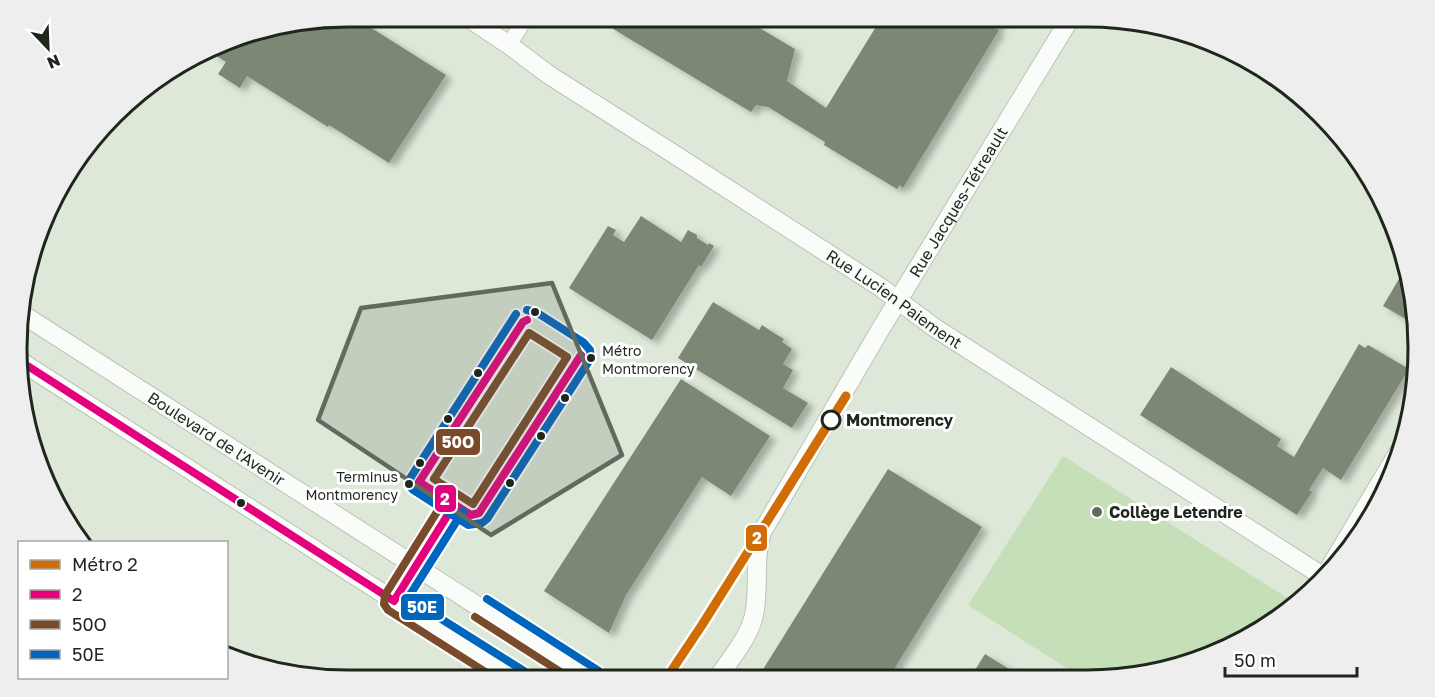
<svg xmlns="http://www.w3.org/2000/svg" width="1435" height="697" viewBox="0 0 1435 697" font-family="'Golos Text',sans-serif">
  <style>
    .green { fill: #c5dfb9 }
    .building { fill: #7c8875; filter: url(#shadow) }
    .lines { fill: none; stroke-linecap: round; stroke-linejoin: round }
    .minor-casing { stroke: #bbc4b8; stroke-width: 17 }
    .tertiary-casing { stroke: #bbc4b8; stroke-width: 20 }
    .minor { stroke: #fafcf9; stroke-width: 15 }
    .tertiary { stroke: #fafcf9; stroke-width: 18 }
    .bus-1-casing { stroke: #fff; stroke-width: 12 }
    .bus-2-casing { stroke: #fff; stroke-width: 12 }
    .bus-3-casing { stroke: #fff; stroke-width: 12 }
    .bus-1 { stroke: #e5007d; stroke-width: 8 }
    .bus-2 { stroke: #7a4b2a; stroke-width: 8 }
    .bus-3 { stroke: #0065bd; stroke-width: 8 }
    .metro-1-casing { stroke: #fff; stroke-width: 14 }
    .metro-1 { stroke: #d06d07; stroke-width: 9 }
    .marked { fill: #626a5e; fill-opacity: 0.2; stroke: #626a5e; stroke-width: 4.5; stroke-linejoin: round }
    .bus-dot { fill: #1f261c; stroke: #fff; stroke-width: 2 }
    .stop-dot { fill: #fff; stroke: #1f261c; stroke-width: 3 }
    .poi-dot { fill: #626a5e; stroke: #fff; stroke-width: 2 }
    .labels { text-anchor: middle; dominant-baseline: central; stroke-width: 6; stroke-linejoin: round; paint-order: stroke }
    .bus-label { font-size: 14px; fill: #1f261c; stroke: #fff; text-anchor: start }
    .street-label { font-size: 16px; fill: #1f261c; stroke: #fff }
    .stop-label { font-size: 16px; font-weight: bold; fill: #1f261c; stroke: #fff; text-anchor: start }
    .poi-label { font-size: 16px; font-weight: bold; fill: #1f261c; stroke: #fff; text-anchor: start }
    .rim { fill: none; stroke: #1f261c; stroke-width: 3 }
    .line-badge { stroke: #fff; stroke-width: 2 }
    .badge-label { font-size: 16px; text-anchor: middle; font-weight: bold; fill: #fff }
  </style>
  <defs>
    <filter id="shadow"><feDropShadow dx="6" dy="4" stdDeviation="3" flood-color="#0004"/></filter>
  </defs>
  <rect width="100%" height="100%" fill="#dde8d8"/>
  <path class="green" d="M 1063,456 L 1297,604 L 1288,612 L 1214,655 L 1130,678 L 1082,678 L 968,605 Z"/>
  <path class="building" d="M 348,16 L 354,17 L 446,75 L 389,163 L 329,125 L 328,127 L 247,76 L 240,88 L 218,74 L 226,62 L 209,51 L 241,34 Z
    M 617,17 L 741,17 L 795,49 L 787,81 L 826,108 L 882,17 L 1003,17 L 995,28 L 999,30 L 903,188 L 900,185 L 897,189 L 824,145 L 825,142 L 768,107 L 756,105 L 751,112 L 610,27 Z
    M 641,216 L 681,242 L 688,230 L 697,235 L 697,238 L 708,245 L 709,243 L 714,246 L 701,267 L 699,265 L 652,340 L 569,288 L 608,226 L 616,230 L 613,235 L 624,242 Z
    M 1403,272 L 1413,323 L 1383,306 Z
    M 713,302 L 759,330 L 762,325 L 774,333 L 784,339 L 782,342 L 792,349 L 783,364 L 793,370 L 783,388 L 808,403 L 792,428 L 678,358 Z
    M 1359,344 L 1365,348 L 1368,345 L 1409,369 L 1341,480 L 1323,468 L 1309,490 L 1312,492 L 1297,515 L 1140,415 L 1171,367 L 1281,439 L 1277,446 L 1294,457 Z
    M 681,379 L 770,436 L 731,496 L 702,477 L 626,595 L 609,633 L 544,591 Z
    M 888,469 L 982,527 L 888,679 L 757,679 Z
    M 985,654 L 1023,678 L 970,678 Z"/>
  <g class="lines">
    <defs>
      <path id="minor" d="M 509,45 L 526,17
        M 1323,576 L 1398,450"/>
      <g id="tertiary">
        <path id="s1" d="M 467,17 L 509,45 L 549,75 L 669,151 L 880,287 L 935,328 L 1324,577"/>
        <path id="s2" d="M 22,314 L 593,680"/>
        <path d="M 20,361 L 518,680"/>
        <path id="s3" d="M 717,679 C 730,659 749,638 754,615 C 760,587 753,559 762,532 L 880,330 L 1071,17"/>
      </g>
    </defs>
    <use href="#minor" class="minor-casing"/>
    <use href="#tertiary" class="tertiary-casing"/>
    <use href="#minor" class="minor"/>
    <use href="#tertiary" class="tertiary"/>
    <defs>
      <path id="bus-1" d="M 527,320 L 523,322 L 419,482 L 471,515 L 479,513 L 581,355
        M 20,361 L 394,601 L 454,505"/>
      <path id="bus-2" d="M 529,333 L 567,357 L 473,504 L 434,479 Z
        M 445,499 L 385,595 L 384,604 L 388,610 L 498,680
        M 475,617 L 573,680"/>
      <path id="bus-3" d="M 516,314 L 409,480 L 409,485 L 413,490 L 468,525 L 482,523 L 487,519 L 591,358 L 590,350 L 583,342 L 536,312 L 527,310
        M 463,511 L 408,598 L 524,671
        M 487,599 L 599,671"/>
    </defs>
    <use href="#bus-1" class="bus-1-casing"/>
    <use href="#bus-2" class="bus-2-casing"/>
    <use href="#bus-3" class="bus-3-casing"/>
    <use href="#bus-1" class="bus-1"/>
    <use href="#bus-2" class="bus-2"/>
    <use href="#bus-3" class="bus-3"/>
    <defs>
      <path id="metro-1" d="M 666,679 L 702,625 L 846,396"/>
    </defs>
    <use href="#metro-1" class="metro-1-casing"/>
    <use href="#metro-1" class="metro-1"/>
  </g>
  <path class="marked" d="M 552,283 L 622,455 L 491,535 L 318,420 L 361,308 Z"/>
  <g class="bus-dot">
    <circle cx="535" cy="312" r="5"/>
    <circle cx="591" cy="358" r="5"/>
    <circle cx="478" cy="373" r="5"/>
    <circle cx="565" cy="398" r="5"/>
    <circle cx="448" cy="419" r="5"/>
    <circle cx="541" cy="436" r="5"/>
    <circle cx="420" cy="463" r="5"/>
    <circle cx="510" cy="483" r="5"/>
    <circle cx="409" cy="484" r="5"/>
    <circle cx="241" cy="503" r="5"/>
  </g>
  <circle class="stop-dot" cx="831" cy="420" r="9"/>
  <circle class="poi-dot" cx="1097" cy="512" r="6"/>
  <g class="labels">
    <g class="bus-label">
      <text x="602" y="350">Métro<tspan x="602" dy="18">Montmorency</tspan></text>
      <text x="398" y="476" text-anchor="end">Terminus<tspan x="398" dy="18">Montmorency</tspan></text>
    </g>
    <g class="street-label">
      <text stroke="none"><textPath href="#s3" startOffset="542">Rue Jacques-Tétreault</textPath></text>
      <text stroke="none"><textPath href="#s1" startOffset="512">Rue Lucien Paiement</textPath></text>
      <text stroke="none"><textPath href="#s2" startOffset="231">Boulevard de l'Avenir</textPath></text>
    </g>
    <g class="stop-label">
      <text x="846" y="420">Montmorency</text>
    </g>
    <g class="poi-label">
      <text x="1109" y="512">Collège Letendre</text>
    </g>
  </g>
  <path d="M0 0H1435V697H0ZM348 27H1087A321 321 0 0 1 1408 348V349A321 321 0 0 1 1087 670H348A321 321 0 0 1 27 349V348A321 321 0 0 1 348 27Z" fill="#edeeed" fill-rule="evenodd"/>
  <path class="rim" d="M348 27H1087A321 321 0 0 1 1408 348V349A321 321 0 0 1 1087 670H348A321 321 0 0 1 27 349V348A321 321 0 0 1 348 27Z"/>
  <g class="line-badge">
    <rect x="435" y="428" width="46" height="28" rx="6" fill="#7a4b2a"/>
    <rect x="434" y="484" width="23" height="29" rx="6" fill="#e5007d"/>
    <rect x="745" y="524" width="23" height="28" rx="6" fill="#d06d07"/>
    <rect x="400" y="593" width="45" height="28" rx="6" fill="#0065bd"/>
  </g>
  <g class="badge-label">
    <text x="458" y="448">50O</text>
    <text x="445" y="505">2</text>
    <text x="757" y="544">2</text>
    <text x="422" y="613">50E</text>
  </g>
  <rect x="18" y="541" width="210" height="138" fill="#ffffff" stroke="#a5a8a4" stroke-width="1.5"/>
  <rect x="30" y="560" width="30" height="9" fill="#d06d07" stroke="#a5a8a4" stroke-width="1.5"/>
  <text x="72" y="571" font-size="18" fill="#1f261c">Métro 2</text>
  <rect x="30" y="590" width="30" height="9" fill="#e5007d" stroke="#a5a8a4" stroke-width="1.5"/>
  <text x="72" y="601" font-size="18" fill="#1f261c">2</text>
  <rect x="30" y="620" width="30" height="9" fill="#7a4b2a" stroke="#a5a8a4" stroke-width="1.5"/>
  <text x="72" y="631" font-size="18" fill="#1f261c">50O</text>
  <rect x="30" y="650" width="30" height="9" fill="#0065bd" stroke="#a5a8a4" stroke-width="1.5"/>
  <text x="72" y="661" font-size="18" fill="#1f261c">50E</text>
  <g transform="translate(48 48) rotate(157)" stroke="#ffffff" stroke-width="4.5" paint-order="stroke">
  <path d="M0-4.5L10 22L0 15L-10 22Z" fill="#1f261c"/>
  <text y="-9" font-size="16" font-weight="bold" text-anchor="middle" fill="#1f261c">N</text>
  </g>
  <path d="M1225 667v9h132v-9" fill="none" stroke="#1f261c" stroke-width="3"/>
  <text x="1234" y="667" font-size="18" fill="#1f261c" stroke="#ffffff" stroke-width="4.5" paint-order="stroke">50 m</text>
</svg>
